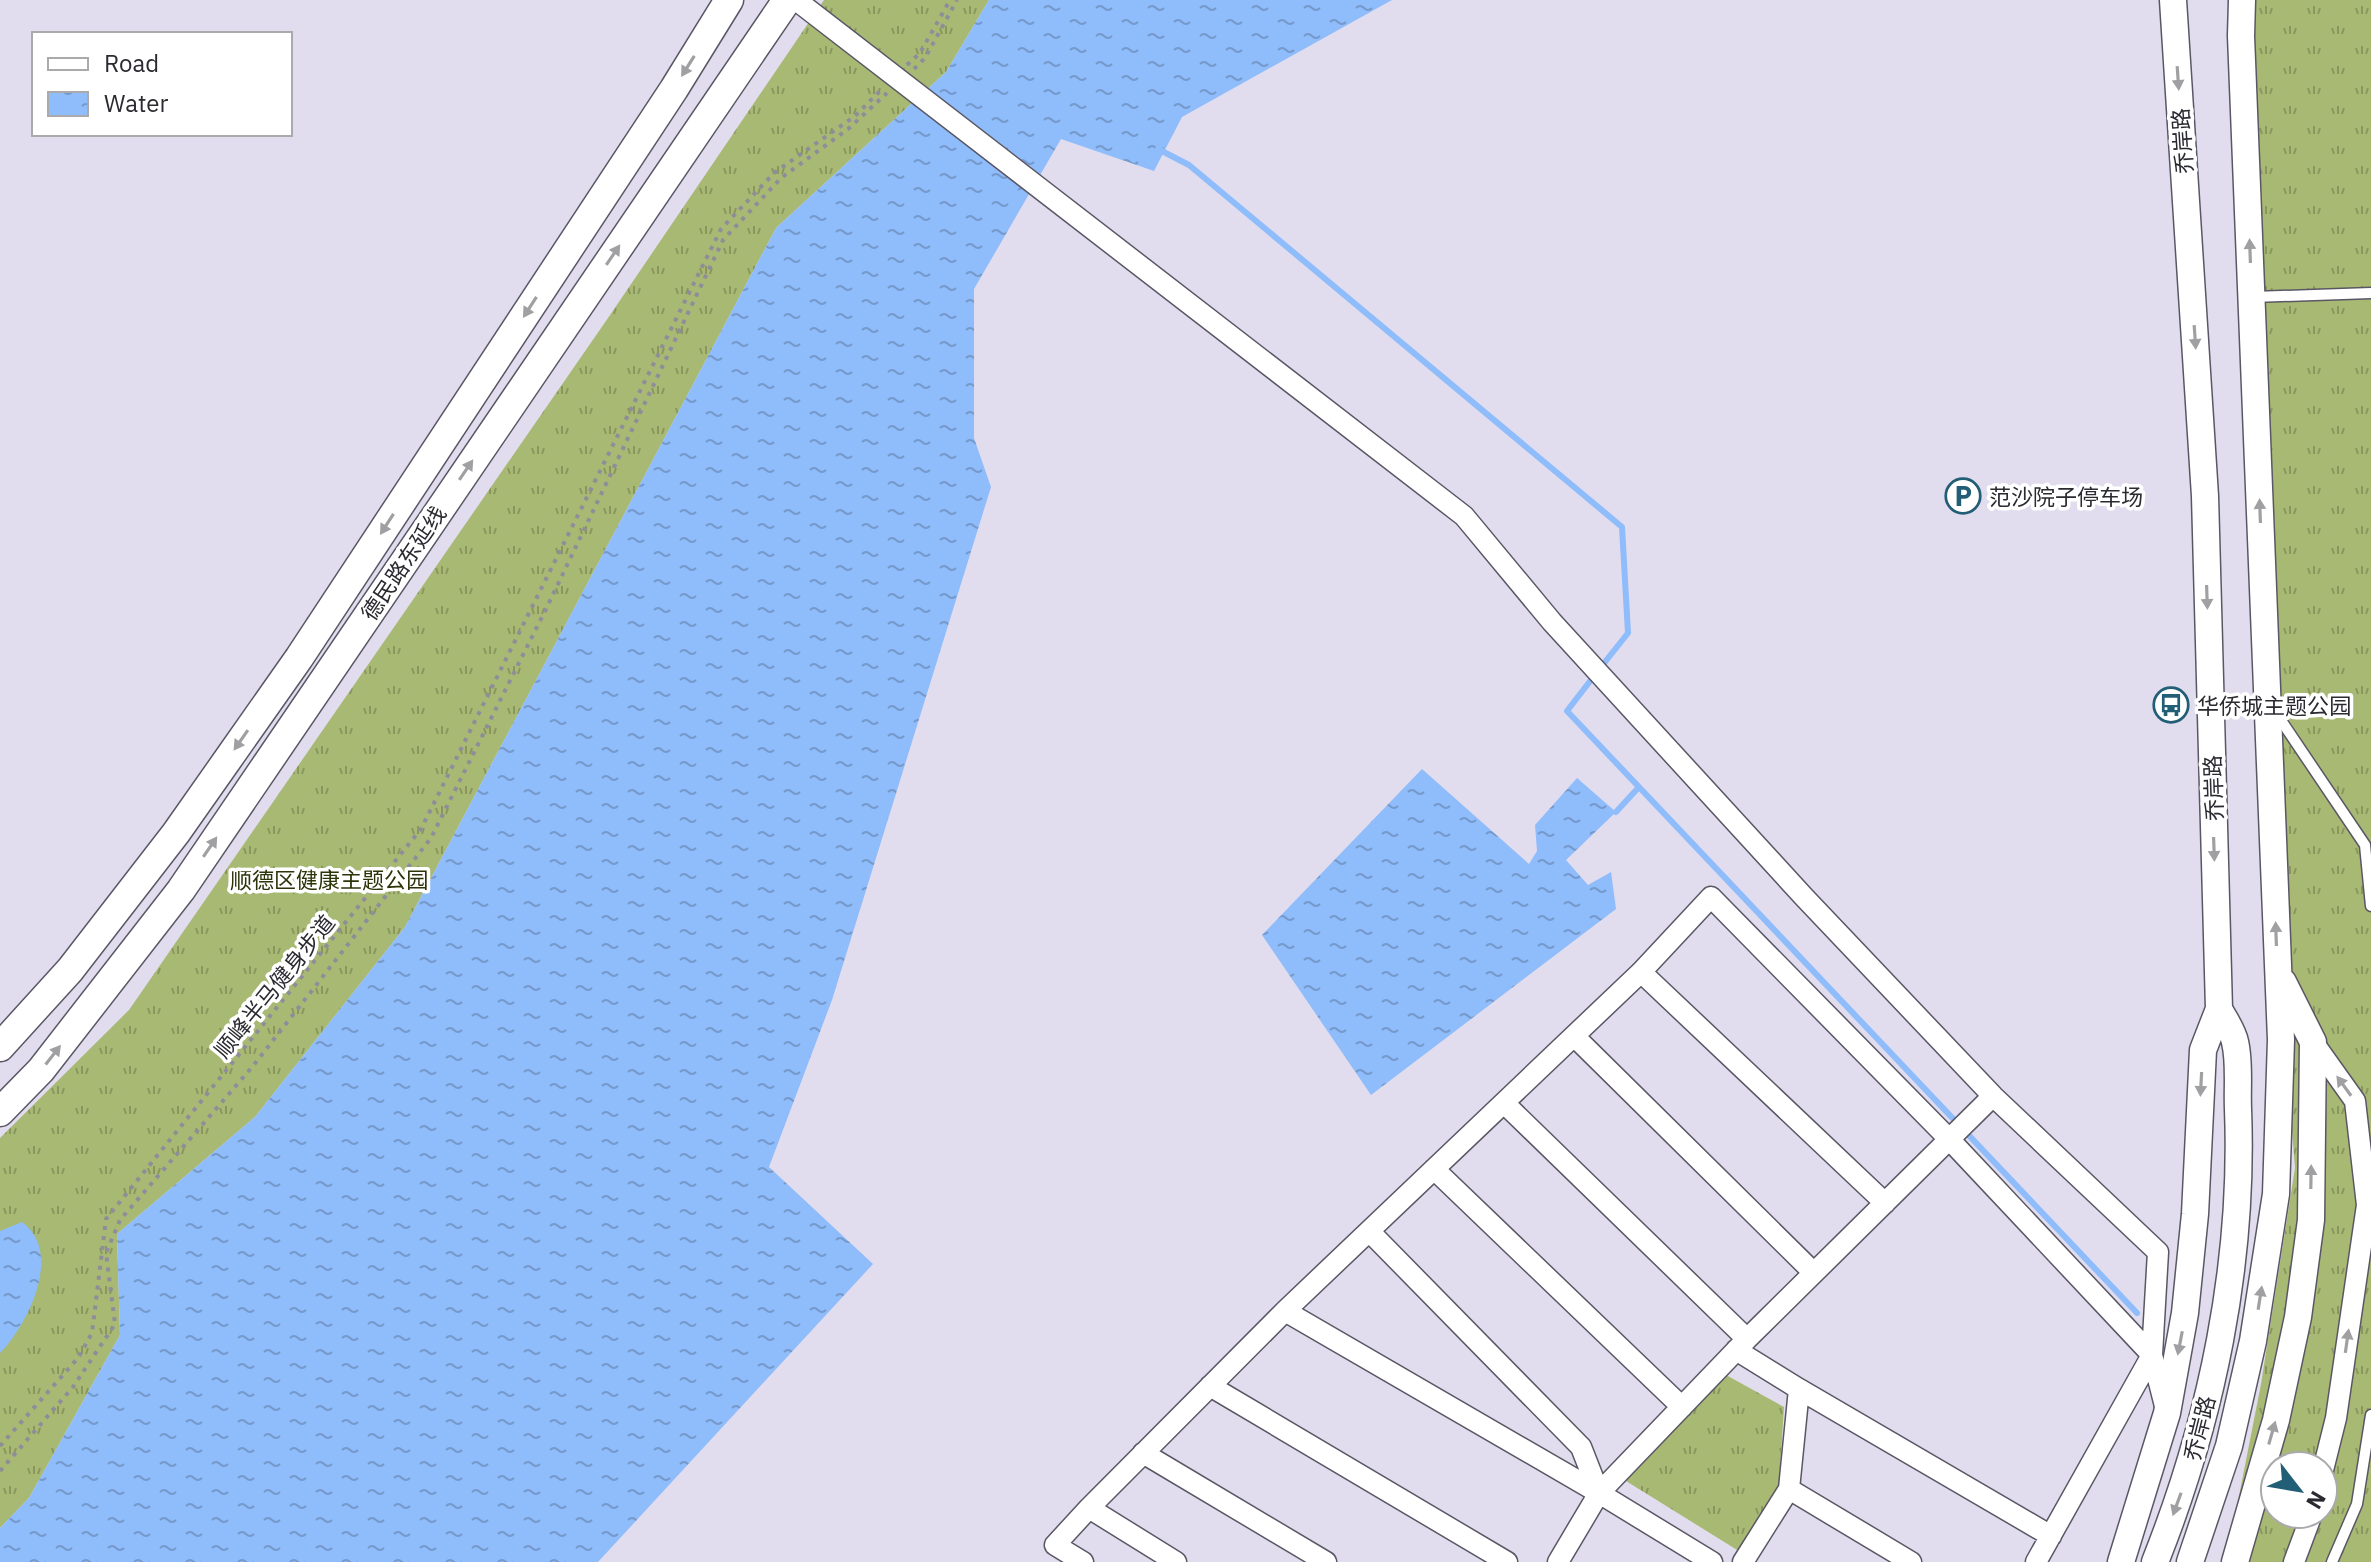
<svg xmlns="http://www.w3.org/2000/svg" width="2371" height="1562" viewBox="0 0 2371 1562" font-family="'IBM Plex Sans','Noto Sans SC',sans-serif">
  <style>
    .grass { fill: url(#grass-tufts); fill-rule: evenodd }
    .water { fill: url(#water-ripples) }
    .lines { fill: none; stroke-linecap: round; stroke-linejoin: round }
    .stream { stroke: #8fbcfa; stroke-width: 6 }
    .service-casing { stroke: #5a5765; stroke-width: 13 }
    .minor-casing { stroke: #5a5765; stroke-width: 23 }
    .tertiary-casing { stroke: #5a5765; stroke-width: 29 }
    .secondary-casing { stroke: #5a5765; stroke-width: 31 }
    .path { stroke: #8f8d99; stroke-width: 4; stroke-dasharray: 4 6; stroke-linecap: butt }
    .service { stroke: #fff; stroke-width: 10 }
    .minor { stroke: #fff; stroke-width: 20 }
    .tertiary { stroke: #fff; stroke-width: 26 }
    .secondary { stroke: #fff; stroke-width: 28 }
    .oneway { fill: #a09fa2 }
    .labels { text-anchor: middle; dominant-baseline: central; stroke-width: 7; stroke-linejoin: round; paint-order: stroke }
    .street-label { font-size: 22px; fill: #2b2a30; stroke: #fff }
    .poi-label { font-size: 22px; fill: #2b2a30; stroke: #fff; text-anchor: start }
    .park-label { font-size: 22px; fill: #2c340a; stroke: #fff }
  </style>
  <defs>
    <pattern id="grass-tufts" width="24" height="20" patternUnits="userSpaceOnUse" patternTransform="scale(2)"><rect width="24" height="20" fill="#a8b973"/><path d="M3 7l-1-3M5 7V3M7 7l1-3M15 17l-1-3M17 17v-4M19 17l1-3" fill="none" stroke="#89975f"/></pattern>
    <pattern id="water-ripples" width="26" height="14" patternUnits="userSpaceOnUse" patternTransform="scale(2)"><rect width="26" height="14" fill="#8fbcfa"/><path d="M2 4q2-2 4 0t4 0M15 11q2-2 4 0t4 0" fill="none" stroke="#7599cb"/></pattern>
  </defs>
  <rect width="100%" height="100%" fill="#e1ddee"/>
  <path class="grass" d="M 824,0 L 989,0 L 946,72 L 776,228 L 405,927 L 255,1117 L 117,1234 L 120,1335 L 29,1498 L 0,1528 L 0,1138 L 129,1010 L 608,318 Z
    M 2248,0 L 2371,0 L 2371,1562 L 2226,1562 L 2261,1384 L 2295,1168 L 2275,918 ZM 2275,1466 L 2323,1466 L 2323,1514 L 2275,1514 Z
    M 1726,1375 L 1784,1407 L 1779,1485 L 1742,1553 L 1626,1481 Z"/>
  <path class="water" d="M 989,0 L 1392,0 L 1182,117 L 1154,171 L 1061,139 L 974,289 L 974,438 L 991,487 L 832,1000 L 769,1167 L 873,1264 L 598,1562 L 0,1562 L 0,1528 L 29,1498 L 120,1335 L 117,1234 L 255,1117 L 405,927 L 776,228 L 946,72 Z
    M 1422,769 L 1529,864 L 1537,851 L 1535,825 L 1577,778 L 1616,812 L 1566,860 L 1588,885 L 1611,872 L 1616,909 L 1371,1095 L 1262,935 Z
    M 22,1222 C 64,1252 28,1325 0,1353 L 0,1231 Z"/>
  <g class="lines">
    <path class="stream" d="M 1158,149 L 1189,165 L 1622,527 L 1628,633 L 1601,667
      M 1594,676 L 1567,711 L 2137,1313
      M 1616,812 L 1639,787"/>
    <defs>
      <path id="service" d="M 2253,297 L 2371,293
        M 2274,710 L 2365,845 L 2371,906
        M 2332,1562 L 2357,1504 L 2371,1415"/>
      <path id="minor" d="M 796,0 L 1464,516 L 1552,622 L 1804,897 L 1993,1096 L 2158,1252 L 2152,1355 L 2166,1410
        M 1641,972 L 1885,1203
        M 1574,1036 L 1814,1273
        M 2313,1042 L 2355,1101 L 2367,1205 L 2336,1418 L 2323,1470
        M 1504,1103 L 1747,1339
        M 1434,1169 L 1682,1407
        M 1369,1231 L 1581,1447 L 1599,1493
        M 1736,1350 L 1799,1389 L 2051,1536
        M 1210,1386 L 1507,1562
        M 1143,1453 L 1326,1562
        M 1789,1489 L 1799,1389
        M 1083,1562 L 1055,1545 L 1089,1508
        M 1176,1562 L 1089,1508 L 1285,1311
        M 1558,1562 L 1599,1493 L 1747,1339 L 1993,1096
        M 1712,1562 L 1599,1493 L 1285,1311 L 1641,972 L 1711,897 L 1949,1139 L 2152,1355 L 2036,1562
        M 1743,1562 L 1789,1489 L 1911,1562
        M 2294,1562 L 2312,1514"/>
      <path id="tertiary" d="M 2121,1562 L 2167,1413 L 2185,1313 L 2195,1214 L 2203,1050 L 2219,1009
        M 2155,1562 C 2212,1419 2244,1263 2238,1109 C 2237,1088 2240,1062 2235,1042 C 2233,1031 2224,1019 2219,1009 L 2205,496 L 2173,0
        M 2190,1562 L 2229,1446 L 2253,1341 L 2276,1194 L 2281,1040 L 2241,36 L 2242,0
        M 2235,1562 L 2276,1420 L 2298,1317 L 2311,1220 L 2313,1042 L 2283,982"/>
      <path id="secondary" d="M 0,1047 L 70,970 L 176,833 L 228,759 L 299,658 L 674,89 L 729,0
        M 0,1112 L 41,1070 L 181,890 L 787,0"/>
    </defs>
    <use href="#service" class="service-casing"/>
    <use href="#minor" class="minor-casing"/>
    <use href="#tertiary" class="tertiary-casing"/>
    <use href="#secondary" class="secondary-casing"/>
    <path class="path" d="M 907,65 L 920,53 L 950,0
      M 914,69 L 925,58 L 957,0
      M 0,1446 L 78,1358 L 92,1333 L 106,1219 L 421,829 L 721,229 L 774,173 L 855,116 L 881,90
      M 0,1471 L 73,1387 L 115,1324 L 106,1253 L 120,1220 L 253,1066 L 431,838 L 546,609 L 723,240 L 781,178 L 848,129 L 887,93"/>
    <use href="#service" class="service"/>
    <use href="#minor" class="minor"/>
    <use href="#tertiary" class="tertiary"/>
    <use href="#secondary" class="secondary"/>
  </g>
  <defs><path id="oneway-solid" d="M-6-.8H1V-3.2L6.5 0L1 3.2V.8H-6Z" transform="scale(2)"/></defs>
  <g class="oneway">
    <use href="#oneway-solid" transform="translate(688 66) rotate(122)"/>
    <use href="#oneway-solid" transform="translate(2178 78) rotate(86)"/>
    <use href="#oneway-solid" transform="translate(2250 251) rotate(-92)"/>
    <use href="#oneway-solid" transform="translate(613 255) rotate(-56)"/>
    <use href="#oneway-solid" transform="translate(530 307) rotate(123)"/>
    <use href="#oneway-solid" transform="translate(2195 337) rotate(86)"/>
    <use href="#oneway-solid" transform="translate(466 470) rotate(-56)"/>
    <use href="#oneway-solid" transform="translate(2260 511) rotate(-92)"/>
    <use href="#oneway-solid" transform="translate(387 524) rotate(123)"/>
    <use href="#oneway-solid" transform="translate(2207 597) rotate(88)"/>
    <use href="#oneway-solid" transform="translate(241 740) rotate(125)"/>
    <use href="#oneway-solid" transform="translate(210 847) rotate(-56)"/>
    <use href="#oneway-solid" transform="translate(2214 849) rotate(88)"/>
    <use href="#oneway-solid" transform="translate(2276 934) rotate(-92)"/>
    <use href="#oneway-solid" transform="translate(53 1055) rotate(-52)"/>
    <use href="#oneway-solid" transform="translate(2201 1084) rotate(93)"/>
    <use href="#oneway-solid" transform="translate(2344 1086) rotate(-126)"/>
    <use href="#oneway-solid" transform="translate(2311 1177) rotate(-89)"/>
    <use href="#oneway-solid" transform="translate(2260 1298) rotate(-81)"/>
    <use href="#oneway-solid" transform="translate(2347 1341) rotate(-82)"/>
    <use href="#oneway-solid" transform="translate(2180 1343) rotate(101)"/>
    <use href="#oneway-solid" transform="translate(2272 1433) rotate(-74)"/>
    <use href="#oneway-solid" transform="translate(2177 1504) rotate(110)"/>
  </g>
  <defs>
    <symbol id="parking-ring" viewBox="-11 -11 22 22"><circle r="9.5" fill="#fff" stroke="#225e76" stroke-width="1.5"/><path d="M-3.5-5.5H1a3.5 3.5 0 0 1 0 7H-1V5.5H-3.5ZM-1-3.4V-.6H.8a1.4 1.4 0 0 0 0-2.8Z" fill="#225e76"/></symbol>
    <symbol id="bus-ring" viewBox="-11 -11 22 22"><circle r="9.5" fill="#fff" stroke="#225e76" stroke-width="1.5"/><path d="M-5-6H5V4H4V6H2V4H-2V6H-4V4H-5ZM-3.5-4V0h7V-4ZM-3.5 1.2v1.5H-2V1.2ZM2 1.2v1.5H3.5V1.2Z" fill="#225e76"/></symbol>
  </defs>
  <g fill-rule="evenodd">
    <use href="#parking-ring" x="1943" y="476" width="40" height="40"/>
    <use href="#bus-ring" x="2151" y="685" width="40" height="40"/>
  </g>
  <g class="labels">
    <g class="street-label">
      <text transform="translate(2182 141) rotate(-94)">乔岸路</text>
      <text transform="translate(403 563) rotate(-56)">德民路东延线</text>
      <text transform="translate(2213 788) rotate(-92)">乔岸路</text>
      <text transform="translate(274 986) rotate(-51)">顺峰半马健身步道</text>
      <text transform="translate(2199 1428) rotate(-76)">乔岸路</text>
    </g>
    <g class="poi-label">
      <text x="1989" y="496">范沙院子停车场</text>
      <text x="2197" y="705">华侨城主题公园</text>
    </g>
    <g class="park-label">
      <text x="329" y="879">顺德区健康主题公园</text>
    </g>
  </g>
  <rect x="32" y="32" width="260" height="104" fill="#ffffff" stroke="#aaaaac" stroke-width="2"/>
  <rect x="48" y="58" width="40" height="12" fill="#ffffff" stroke="#aaaaac" stroke-width="2"/>
  <text x="104" y="72" font-size="24" fill="#2b2a30">Road</text>
  <rect x="48" y="92" width="40" height="24" fill="url(#water-ripples)" stroke="#aaaaac" stroke-width="2"/>
  <text x="104" y="112" font-size="24" fill="#2b2a30">Water</text>
  <g transform="translate(2299 1490) rotate(121)"><circle r="38" fill="#ffffff" stroke="#aaaaac" stroke-width="2"/>
  <path d="M0-6L14 30L0 20L-14 30Z" fill="#225e76"/>
  <text y="-12" font-size="22" font-weight="bold" text-anchor="middle" fill="#2b2a30">N</text>
  </g>
</svg>
